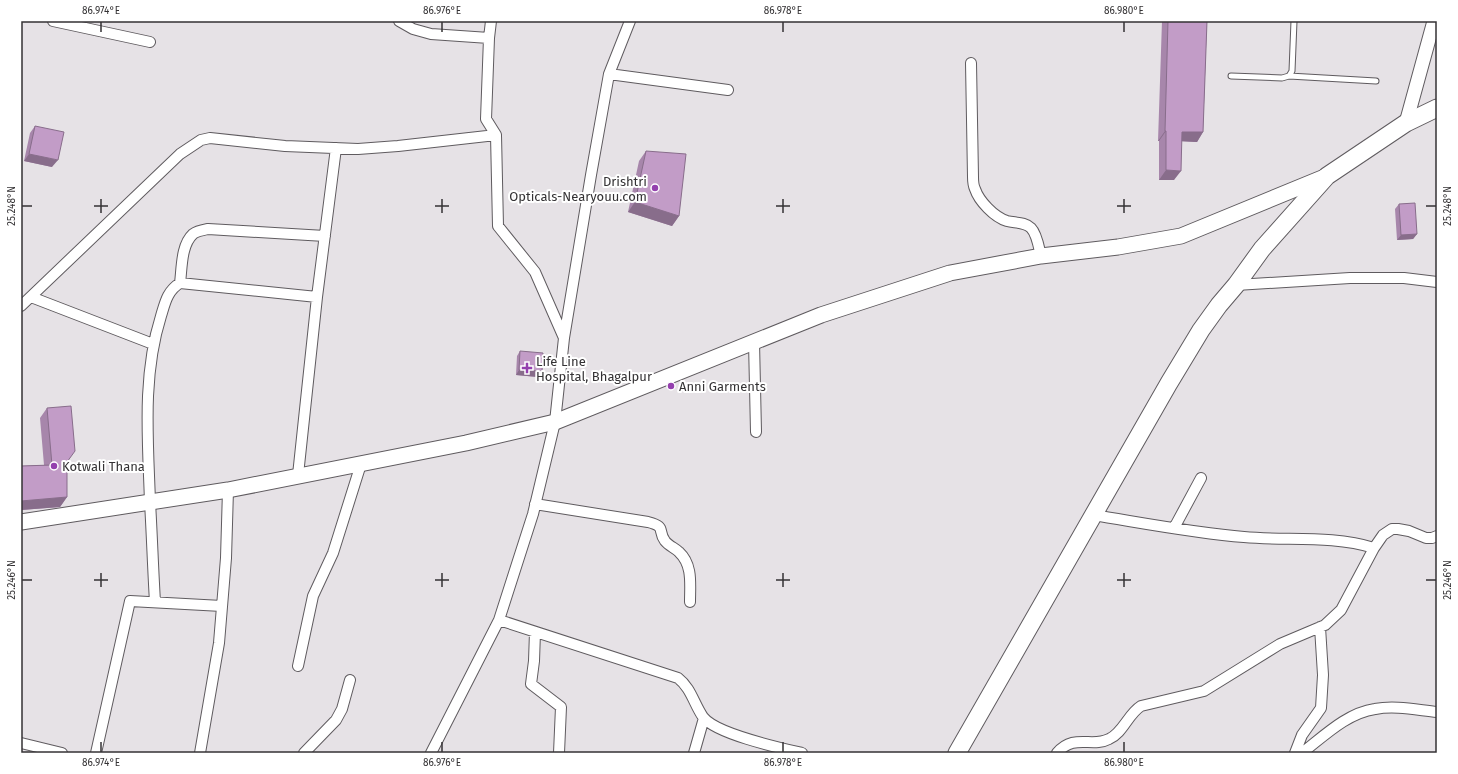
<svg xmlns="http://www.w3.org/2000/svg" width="1458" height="774" viewBox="0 0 1458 774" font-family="'Fira Sans',sans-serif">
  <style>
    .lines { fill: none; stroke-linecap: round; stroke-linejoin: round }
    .service-casing { stroke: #5f5b5f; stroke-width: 7 }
    .minor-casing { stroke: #5f5b5f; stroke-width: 12 }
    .tertiary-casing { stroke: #5f5b5f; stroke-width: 15 }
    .secondary-casing { stroke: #5f5b5f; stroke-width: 17 }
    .primary-casing { stroke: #5f5b5f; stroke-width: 19 }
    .service { stroke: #fff; stroke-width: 5 }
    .minor { stroke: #fff; stroke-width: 10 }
    .tertiary { stroke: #fff; stroke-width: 13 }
    .secondary { stroke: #fff; stroke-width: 15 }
    .primary { stroke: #fff; stroke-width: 17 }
    .wall { fill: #a786ab }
    .shaded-wall { fill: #886d8b }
    .building { fill: #c29cc7; stroke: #886d8b }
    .ticks { fill: none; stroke: #343234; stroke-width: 1.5 }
    .poi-dot { fill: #9440ae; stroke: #fff; stroke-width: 1.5 }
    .labels { text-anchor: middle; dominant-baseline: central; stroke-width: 4; stroke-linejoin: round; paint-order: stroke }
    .poi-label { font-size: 13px; fill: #343234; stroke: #fff; text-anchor: start }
    .neatline { fill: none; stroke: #343234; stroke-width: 1.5 }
    .ticks-label { font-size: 10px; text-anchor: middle; fill: #343234 }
  </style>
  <rect width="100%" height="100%" fill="#e6e2e6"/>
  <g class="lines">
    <defs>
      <path id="service" d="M 1231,76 L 1282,78 L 1289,76 L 1292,71 L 1294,21
        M 1289,76 L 1376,81"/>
      <path id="minor" d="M 53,21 L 150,42
        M 399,21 L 413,29 L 431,34 L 489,38
        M 491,21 L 489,38 L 486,119 L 496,135 L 498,226 L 535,272 L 564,338
        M 971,63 L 973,177 C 973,181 973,185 975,189 C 979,201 994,217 1007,221 C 1015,223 1025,222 1031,228 C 1037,234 1039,248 1041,256
        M 609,74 L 728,90
        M 180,283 C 182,268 181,245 193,234 C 197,231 203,230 208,229 L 325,236
        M 1236,285 L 1350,278 L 1404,278 L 1437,282
        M 31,297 L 153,344
        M 21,306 L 180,154 L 201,140 L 210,138 L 285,146 L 358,149 L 398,146 L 496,135
        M 754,342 L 756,432
        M 298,475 L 317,297 L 336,148
        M 535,504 L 648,522 C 667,527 657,530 665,541 C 669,546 675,548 679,552 C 693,565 690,584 690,602
        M 1093,515 C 1143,523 1194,533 1244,537 C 1287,541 1332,535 1374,548
        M 1174,528 L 1201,478
        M 155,602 C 153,569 152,536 150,502 C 148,440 142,376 161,316 C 165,303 167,291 180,283 L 317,297
        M 499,620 L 678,678 C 691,688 694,704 703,717 C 716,734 780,748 802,753
        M 535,632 L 534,661 L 531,684 L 561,707 L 559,753
        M 298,666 L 313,596 L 333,553 L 361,464
        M 21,743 L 62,753
        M 96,753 L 130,601 L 222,606
        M 200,753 L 219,643 L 226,558 L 228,490
        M 304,753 L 336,720 L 342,709 L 350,680
        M 431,753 L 499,620 L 533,514 L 555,422 L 564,338 L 591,175 L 609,74 L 630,21
        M 694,753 L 704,718
        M 1057,753 C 1074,733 1092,748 1109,739 C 1123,733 1128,714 1141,706 L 1204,691 L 1280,644 L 1325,625 L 1341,610 L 1374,548 L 1383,535 L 1392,529 L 1398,529 L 1409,531 L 1426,538 L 1432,538 L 1437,536
        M 1295,753 L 1302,735 L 1321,708 L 1323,675 L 1320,627
        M 1302,753 C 1324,736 1347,713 1375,709 C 1395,705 1417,710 1437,712"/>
      <path id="tertiary" d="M 1406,123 L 1434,21"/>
      <path id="secondary" d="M 21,522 L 228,490 L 466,443 L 555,422 L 821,315 L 950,273 L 1041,256 L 1118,247 L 1181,236 L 1327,176"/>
      <path id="primary" d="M 957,753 L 1169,383 L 1201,330 L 1219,305 L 1236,285 L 1262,249 L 1327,176 L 1406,123 L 1437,108"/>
    </defs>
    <use href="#service" class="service-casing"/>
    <use href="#minor" class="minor-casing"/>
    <use href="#tertiary" class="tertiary-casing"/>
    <use href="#secondary" class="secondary-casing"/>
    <use href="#primary" class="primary-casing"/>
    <use href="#service" class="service"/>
    <use href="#minor" class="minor"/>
    <use href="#tertiary" class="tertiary"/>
    <use href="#secondary" class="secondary"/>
    <use href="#primary" class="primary"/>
  </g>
  <path class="wall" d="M 1162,21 L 1207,21 L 1203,132 L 1197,142 L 1181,141 L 1174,180 L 1159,180 L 1159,141 L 1158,141 Z
    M 35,126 L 52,167 L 24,161 L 30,133 Z
    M 646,151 L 679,216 L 672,226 L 628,212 L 639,161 Z
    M 1399,204 L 1417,234 L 1413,239 L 1397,240 L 1395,209 Z
    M 520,351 L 538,377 L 516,375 L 517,356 Z
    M 47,408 L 67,462 L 67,497 L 60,507 L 21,510 L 21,466 L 44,465 L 40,418 Z"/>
  <path class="shaded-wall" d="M 1165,131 L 1166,131 L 1159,141 L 1158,141 Z
    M 1182,132 L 1203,132 L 1197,142 L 1175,141 Z
    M 29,154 L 58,160 L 52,167 L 24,161 Z
    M 1166,170 L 1181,171 L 1174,180 L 1159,180 Z
    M 635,202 L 679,216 L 672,226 L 628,212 Z
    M 1417,234 L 1413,239 L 1397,240 L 1401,235 Z
    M 519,370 L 542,371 L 538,377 L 516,375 Z
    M 67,497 L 60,507 L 21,510 L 21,501 Z"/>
  <path class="building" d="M 1168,21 L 1207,21 L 1203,132 L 1182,132 L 1181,171 L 1166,170 L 1166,131 L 1165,131 Z
    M 35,126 L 64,132 L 58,160 L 29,154 Z
    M 646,151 L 686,154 L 679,216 L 635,202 Z
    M 1415,203 L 1417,234 L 1401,235 L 1399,204 Z
    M 520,351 L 543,353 L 542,371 L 519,370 Z
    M 71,406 L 75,451 L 67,462 L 67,497 L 21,501 L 21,466 L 52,465 L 47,408 Z"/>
  <path class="ticks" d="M 101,22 L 101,32M 442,22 L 442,32M 783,22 L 783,32M 1124,22 L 1124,32M 101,199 L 101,213M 442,199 L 442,213M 783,199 L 783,213M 1124,199 L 1124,213M 22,206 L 32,206M 94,206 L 108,206M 435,206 L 449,206M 776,206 L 790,206M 1117,206 L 1131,206M 1426,206 L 1436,206M 101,573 L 101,587M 442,573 L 442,587M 783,573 L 783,587M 1124,573 L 1124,587M 22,580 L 32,580M 94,580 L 108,580M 435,580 L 449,580M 776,580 L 790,580M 1117,580 L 1131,580M 1426,580 L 1436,580M 101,742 L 101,752M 442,742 L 442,752M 783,742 L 783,752M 1124,742 L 1124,752"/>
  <g class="poi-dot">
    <circle cx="655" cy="188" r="4"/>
    <path d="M525 362h4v4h4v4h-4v4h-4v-4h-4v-4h4z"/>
    <circle cx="671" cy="386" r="4"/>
    <circle cx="54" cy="466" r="4"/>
  </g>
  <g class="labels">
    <g class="poi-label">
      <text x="647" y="181" text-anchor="end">Drishtri<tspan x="647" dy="15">Opticals-Nearyouu.com</tspan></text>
      <text x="536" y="361">Life Line<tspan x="536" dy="15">Hospital, Bhagalpur</tspan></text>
      <text x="679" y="386">Anni Garments</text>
      <text x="62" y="466">Kotwali Thana</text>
    </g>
  </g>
  <rect width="1458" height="774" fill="none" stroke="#ffffff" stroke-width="44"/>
  <rect x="22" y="22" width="1414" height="730" class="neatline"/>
  <g class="ticks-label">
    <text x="101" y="14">86.974°E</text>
    <text x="442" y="14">86.976°E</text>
    <text x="783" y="14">86.978°E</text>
    <text x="1124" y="14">86.980°E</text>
    <text transform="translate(11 206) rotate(-90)" y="4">25.248°N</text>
    <text transform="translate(1447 206) rotate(-90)" y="4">25.248°N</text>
    <text transform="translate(11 580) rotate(-90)" y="4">25.246°N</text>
    <text transform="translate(1447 580) rotate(-90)" y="4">25.246°N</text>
    <text x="101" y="766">86.974°E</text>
    <text x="442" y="766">86.976°E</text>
    <text x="783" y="766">86.978°E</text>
    <text x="1124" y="766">86.980°E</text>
  </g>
</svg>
